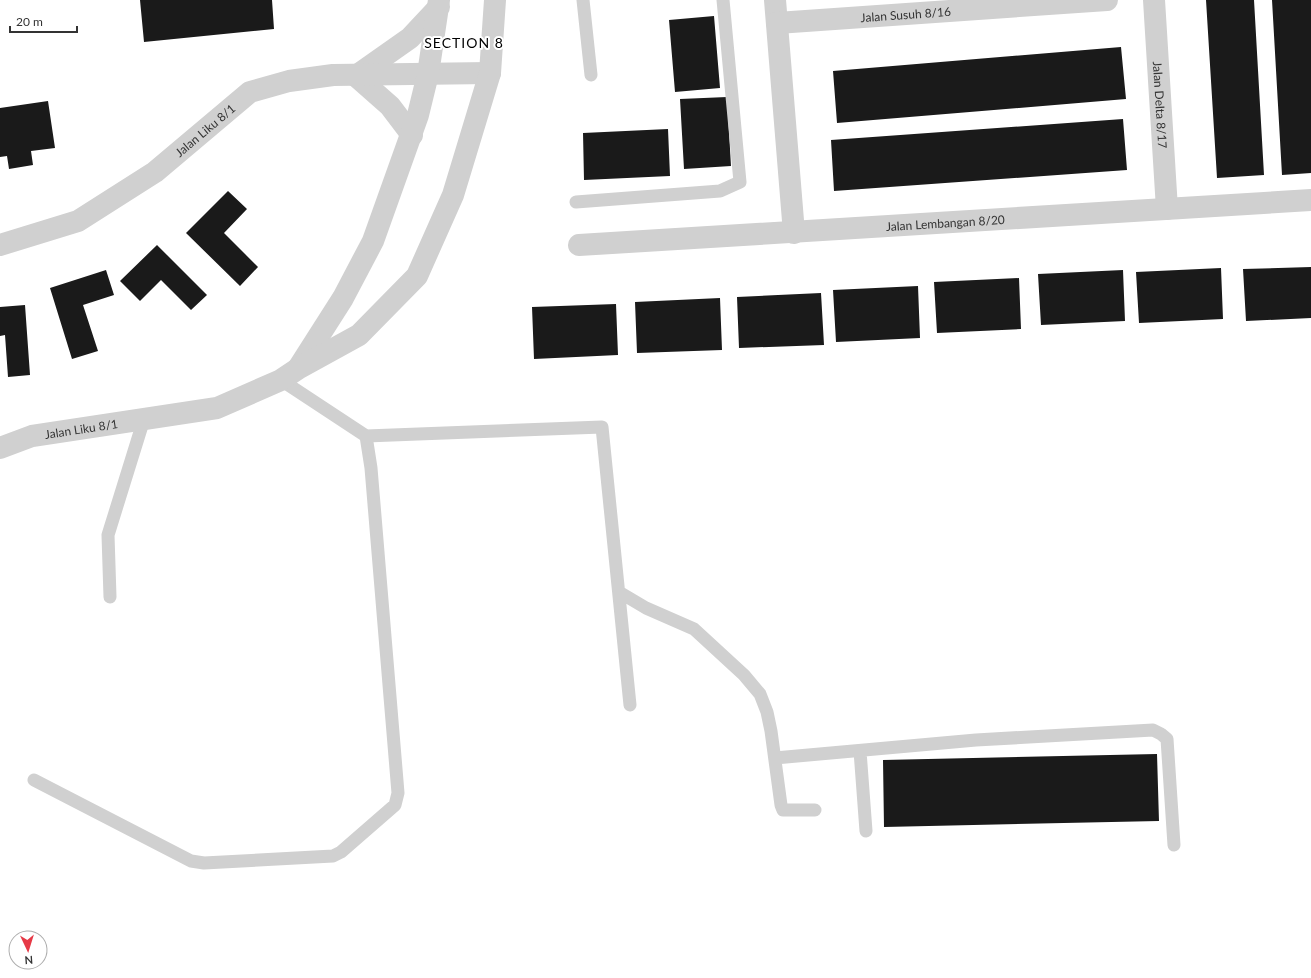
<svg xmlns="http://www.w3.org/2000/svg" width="1311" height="978" viewBox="0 0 1311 978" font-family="Lato,sans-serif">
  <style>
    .building { fill: #1a1a1a }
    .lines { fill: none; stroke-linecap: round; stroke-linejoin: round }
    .service { stroke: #d0d0d0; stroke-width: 13 }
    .minor { stroke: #d0d0d0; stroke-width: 22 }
    .tertiary { stroke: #d0d0d0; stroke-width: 22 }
    .labels { text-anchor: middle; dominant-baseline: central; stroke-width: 4; stroke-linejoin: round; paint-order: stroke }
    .street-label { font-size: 12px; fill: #333; stroke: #fff }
    .quarter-label { font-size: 14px; letter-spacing: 1px; fill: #000; stroke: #fff }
  </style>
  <rect width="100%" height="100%" fill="#fff"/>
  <path class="building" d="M 140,0 L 272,0 L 274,29 L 144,42 Z
    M 1206,0 L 1254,0 L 1264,175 L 1217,178 Z
    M 1272,0 L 1311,0 L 1311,173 L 1282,175 Z
    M 714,16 L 720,88 L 675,92 L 669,20 Z
    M 1121,47 L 1126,99 L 837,123 L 833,71 Z
    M 727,97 L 731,166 L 684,169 L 680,99 Z
    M 48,101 L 55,148 L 31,151 L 33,165 L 9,169 L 7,156 L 0,157 L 0,108 Z
    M 1123,119 L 1127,170 L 834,191 L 831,140 Z
    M 668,129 L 670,176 L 584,180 L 583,133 Z
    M 228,191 L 247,209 L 224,233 L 258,267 L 240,286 L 186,233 Z
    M 157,245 L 207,295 L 191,310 L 161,280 L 140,301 L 120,281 Z
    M 1311,267 L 1311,318 L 1246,321 L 1243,269 Z
    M 1221,268 L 1223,319 L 1139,323 L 1136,272 Z
    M 106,270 L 114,295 L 83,305 L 98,351 L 72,359 L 50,288 Z
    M 1123,270 L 1125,321 L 1041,325 L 1038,274 Z
    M 1019,278 L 1021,329 L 937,333 L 934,282 Z
    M 918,286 L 920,338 L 836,342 L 833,290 Z
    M 821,293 L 824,345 L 739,348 L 737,297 Z
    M 720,298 L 722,350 L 637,353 L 635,302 Z
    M 616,304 L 618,355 L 534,359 L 532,307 Z
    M 25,305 L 30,375 L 8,377 L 5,335 L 0,336 L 0,307 Z
    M 1157,754 L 1159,821 L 884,827 L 883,760 Z"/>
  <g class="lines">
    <path class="service" d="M 583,0 L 591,75
      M 576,202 L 720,191 L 740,182 L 723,0
      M 281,380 L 366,436 L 602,427 L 630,705
      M 619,592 L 646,608 L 694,629 L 744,675 L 760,694 L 767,712 L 771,731 L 781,805 L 783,810 L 815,810
      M 110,597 L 108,535 L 144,419
      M 860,751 L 866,831
      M 775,758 L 976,740 L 1153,730 L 1161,734 L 1167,739 L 1174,845
      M 34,780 L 191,861 L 204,863 L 333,856 L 341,852 L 395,805 L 398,793 L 371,468 L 366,436"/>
    <g class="minor">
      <path d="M 775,0 L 794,233"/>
      <path id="s1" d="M 1154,0 L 1167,209"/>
      <path id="s2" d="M 777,23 L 1107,0"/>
      <path id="s3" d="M 579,245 L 1311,200"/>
    </g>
    <g class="tertiary">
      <path d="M 356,76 L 410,38 L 439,7"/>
      <path d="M 356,76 L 390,106 L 412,135"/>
      <path id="s4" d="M 0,245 L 78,221 L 155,172 L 250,92 L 289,81 L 333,75 L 490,73"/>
      <path d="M 299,367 L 343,298 L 373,241 L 418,115 L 428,74 L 439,0"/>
      <path id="s5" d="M 0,448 L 32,436 L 217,408 L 281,380 L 299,368 L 359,335 L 417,276 L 453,195 L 490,73 L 495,0"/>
    </g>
  </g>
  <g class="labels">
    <g class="street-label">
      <text stroke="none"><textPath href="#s2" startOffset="129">Jalan Susuh 8/16</textPath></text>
      <text stroke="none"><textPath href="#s1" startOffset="105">Jalan Delta 8/17</textPath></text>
      <text stroke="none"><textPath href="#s4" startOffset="238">Jalan Liku 8/1</textPath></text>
      <text stroke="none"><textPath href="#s3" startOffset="367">Jalan Lembangan 8/20</textPath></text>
      <text stroke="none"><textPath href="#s5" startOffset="84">Jalan Liku 8/1</textPath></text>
    </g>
    <g class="quarter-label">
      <text x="464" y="42">SECTION 8</text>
    </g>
  </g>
  <g transform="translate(28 950) rotate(176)"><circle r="19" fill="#ffffff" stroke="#adadad"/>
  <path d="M0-3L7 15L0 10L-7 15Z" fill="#e63946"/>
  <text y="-6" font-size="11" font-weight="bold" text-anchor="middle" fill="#333333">N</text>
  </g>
  <path d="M10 26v6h67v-6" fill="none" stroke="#333333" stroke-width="2"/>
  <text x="16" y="26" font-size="12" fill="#333333" stroke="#ffffff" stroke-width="3" paint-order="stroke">20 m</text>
</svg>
